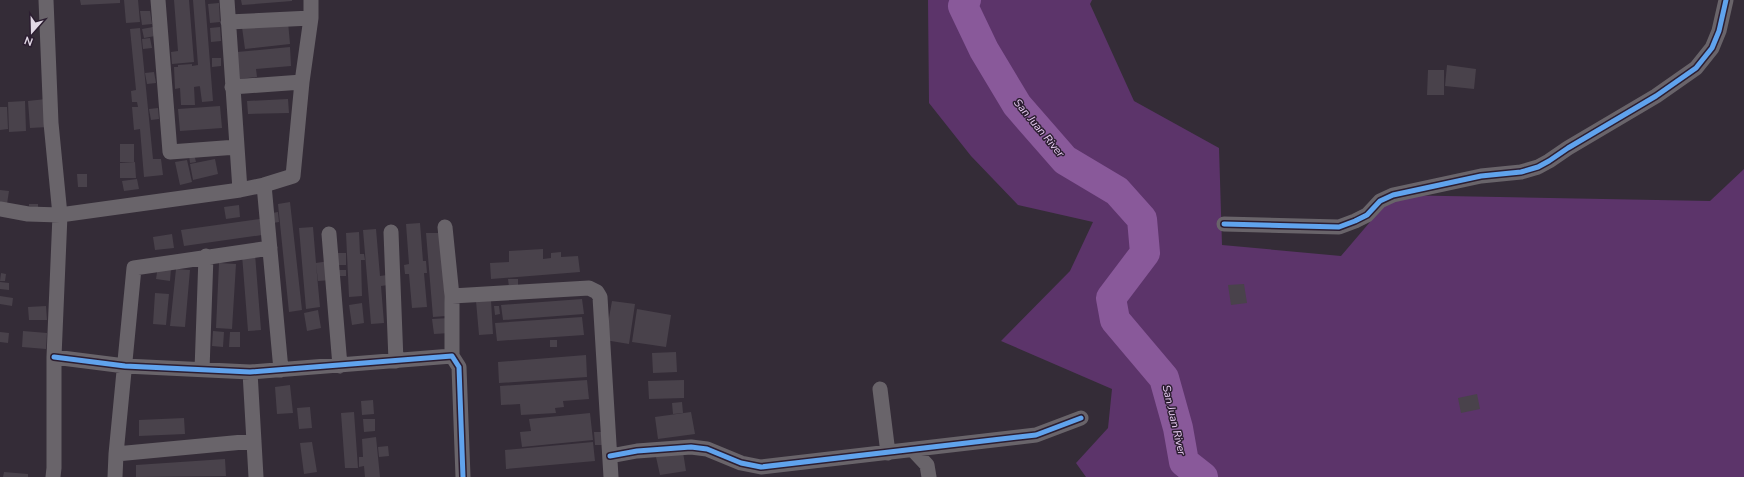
<svg xmlns="http://www.w3.org/2000/svg" width="1744" height="477" viewBox="0 0 1744 477" font-family="'Nunito Sans',sans-serif">
<style>
.green{fill:#5c346a}
.lines{fill:none;stroke-linecap:round;stroke-linejoin:round}
.river{stroke:#89599a;stroke-width:30}
.building{fill:#49424b}
.minor{stroke:#69646a;stroke-width:15}
.cycleway-casing{stroke:#2c1e31;stroke-width:8}
.cycleway{stroke:#60a3ed;stroke-width:5}
.labels{text-anchor:middle;dominant-baseline:central;stroke-width:3;stroke-linejoin:round;paint-order:stroke}
.water-label{font-size:11px;font-style:italic;fill:#e9cdf3;stroke:#2c1e31}
</style>
<rect width="100%" height="100%" fill="#342c37"/>
<path class="green" d="M928,0H1092L1090,4L1134,101L1219,148L1222,245L1341,256L1393,195L1710,201L1744,169V477H1086L1076,463L1108,428L1112,389L1001,341L1070,271L1093,222L1018,205L971,156L929,103Z"/>
<g class="lines">
<path class="river" d="M966,0L963,6L984,50L1017,105L1065,160L1117,191L1142,219L1145,253L1111,298L1115,320L1164,378L1178,428L1184,462L1203,477"/>
</g>
<path class="building" d="M80,0H120V3L81,5Z
M124,0H138L140,22L126,23Z
M174,0H189L194,62L172,64L171,52L178,51Z
M193,0H205L213,101L202,102L198,72L200,86L194,87L195,105H181L180,88L175,89L174,67H178V65L192,64V66L198,65Z
M241,0H292V1L242,5Z
M219,3L220,22L210,23L208,4Z
M140,11H150L152,24L142,25Z
M288,22L290,44L245,49L242,27Z
M153,27L155,36L144,38L142,29Z
M220,27L221,41L211,42L210,28Z
M140,28L153,159H161L163,175L144,177L140,129L134,130L132,107H138L137,102H132L131,91L136,90L130,29Z
M150,38L152,48L143,49L142,39Z
M290,47L291,66L256,69L257,77L239,79L237,52Z
M212,58H221V66L212,67Z
M1447,65L1476,69L1474,89L1445,86Z
M1428,70H1444V95H1427Z
M154,72L156,83L147,84L145,73Z
M46,99L48,127L30,128L28,101Z
M288,99L289,113L248,114L247,101Z
M25,101L26,131L9,132L8,102Z
M220,106L222,128L180,131L178,109Z
M0,107H7L8,129L0,130Z
M158,108L159,119L151,120L149,109Z
M120,144H134V162H120Z
M194,154L196,162L190,163L189,155Z
M215,159L218,174L193,180L190,164Z
M187,160L192,182L180,185L175,162Z
M135,162L136,178H120V163Z
M77,174H87V187H78Z
M137,179L139,189L124,191L122,181Z
M0,190L9,191L7,204L0,203Z
M290,202L302,310L289,312L278,204Z
M29,204H38V210H29Z
M239,205L240,217L226,219L224,207Z
M278,212L279,222L273,223L272,213Z
M260,219L262,235L184,246L181,230Z
M420,223L423,261H426L427,273H424L427,307L412,308L409,274H405L404,265L409,264L406,224Z
M313,227L316,263L329,261L331,280L318,281L316,264L320,307L306,309L299,228Z
M376,229L380,276L387,275L388,285L381,286L384,323L371,324L363,230Z
M359,232L360,254H364L365,260H361L362,296L349,297L346,233Z
M426,233H440L446,316L433,317Z
M172,234L174,248L155,250L153,237Z
M543,249V259L551,258V253L561,252V257L578,256L580,272L491,279L490,263L509,262V251Z
M333,253H346V265H333Z
M255,254L261,330L248,331L242,255Z
M219,263L236,264L232,329L216,328Z
M158,266L171,268L170,281L156,279Z
M176,269L190,270L185,327L170,326Z
M336,270H346V276H337Z
M1,273L6,274L5,281H0Z
M508,279H518V287H509Z
M0,282L9,283V290L0,289Z
M1244,284L1247,303L1231,305L1228,285Z
M155,293L169,294L166,325L153,324Z
M0,296L13,298L12,306L0,304Z
M582,299L584,314L503,320L501,305Z
M491,300L493,334L479,335L476,301Z
M612,301L635,304L629,344L605,340Z
M362,303L364,323L352,325L349,305Z
M46,306L47,320H29L28,307Z
M494,306H499L500,314L495,315Z
M637,309L671,315L666,347L632,342Z
M318,310L321,328L307,331L304,313Z
M582,317L584,335L497,341L495,323Z
M449,318L450,333L434,334L432,319Z
M23,331L47,333L46,349L22,347Z
M213,331L224,332L223,347L212,346Z
M0,332L9,333L8,343L0,342Z
M230,332H240V347H229Z
M550,340H557V347H550Z
M676,352L677,372L653,373L652,353Z
M586,355L587,377L499,383L498,362Z
M587,380L589,399L563,401L564,407L555,408L556,413L521,415L520,404L501,405L500,386Z
M684,380V398L649,399L648,381Z
M290,385L293,413L277,414L275,387Z
M1477,394L1480,409L1461,413L1458,398Z
M373,400L374,414L362,415L361,401Z
M682,402L683,413L673,414L672,403Z
M310,407L312,428L299,429L297,408Z
M354,412L358,468H345L341,413Z
M691,412L695,434L658,439L655,417Z
M590,413L593,440L522,447L520,432L531,431L529,419Z
M184,418L185,434L139,436V420Z
M363,419H375V431L364,432Z
M594,432H601L603,445H595Z
M376,437L380,477H365L364,466L359,467V457H363L362,439Z
M312,442L317,472L304,474L300,443Z
M593,442L595,461L506,469L505,450Z
M388,446L389,456L379,457L378,447Z
M683,452L686,471L660,475L656,457Z
M225,459L226,476L136,477V465Z
M4,472L28,474V477H3Z"/>
<g class="lines">
<path class="minor" d="M46,0L51,123L60,215L54,357V468L53,477
M158,0L170,152L237,147
M227,0L240,190
M228,22L311,18
M232,87L302,82
M264,185L281,370
M0,209L28,214L60,215L240,190L264,185L293,176L302,82L311,18V0
M1224,224L1339,227L1355,221L1367,215L1380,201L1393,195L1481,176L1521,172L1538,167L1549,161L1568,148L1656,96L1696,68L1712,48L1719,31L1726,0
M445,227L452,296V356
M391,232L396,361
M329,234L340,366
M452,296L589,288L597,292L600,297L611,477
M54,357L125,366L250,372L452,356L459,367L463,477
M202,370L206,256
M250,372L256,477
M880,389L888,453
M254,441L116,454L134,268L270,248
M913,450L927,465L929,477
M610,456L637,451L691,447L707,449L741,463L761,467L1036,435L1081,418
M115,477L116,454"/>
<defs>
<path id="cycleway" d="M1224,224L1339,227L1355,221L1367,215L1380,201L1393,195L1481,176L1521,172L1538,167L1549,161L1568,148L1656,96L1696,68L1712,48L1719,31L1726,0
M54,357L125,366L250,372L452,356L459,367L463,477
M610,456L637,451L691,447L707,449L741,463L761,467L1036,435L1081,418"/>
</defs>
<use href="#cycleway" class="cycleway-casing"/>
<use href="#cycleway" class="cycleway"/>
</g>
<g class="labels">
<g class="water-label">
<text transform="translate(1039 128) rotate(50)">San Juan River</text>
<text transform="translate(1174 420) rotate(77)">San Juan River</text>
</g>
</g>
<g transform="translate(32 32) rotate(200)" stroke="#2c1e31" stroke-width="3" paint-order="stroke">
<path d="M0-3L7 15L0 10L-7 15Z" fill="#e2d9e6"/>
<text y="-6" font-size="11" font-weight="bold" text-anchor="middle" fill="#e2d9e6">N</text>
</g>
</svg>
